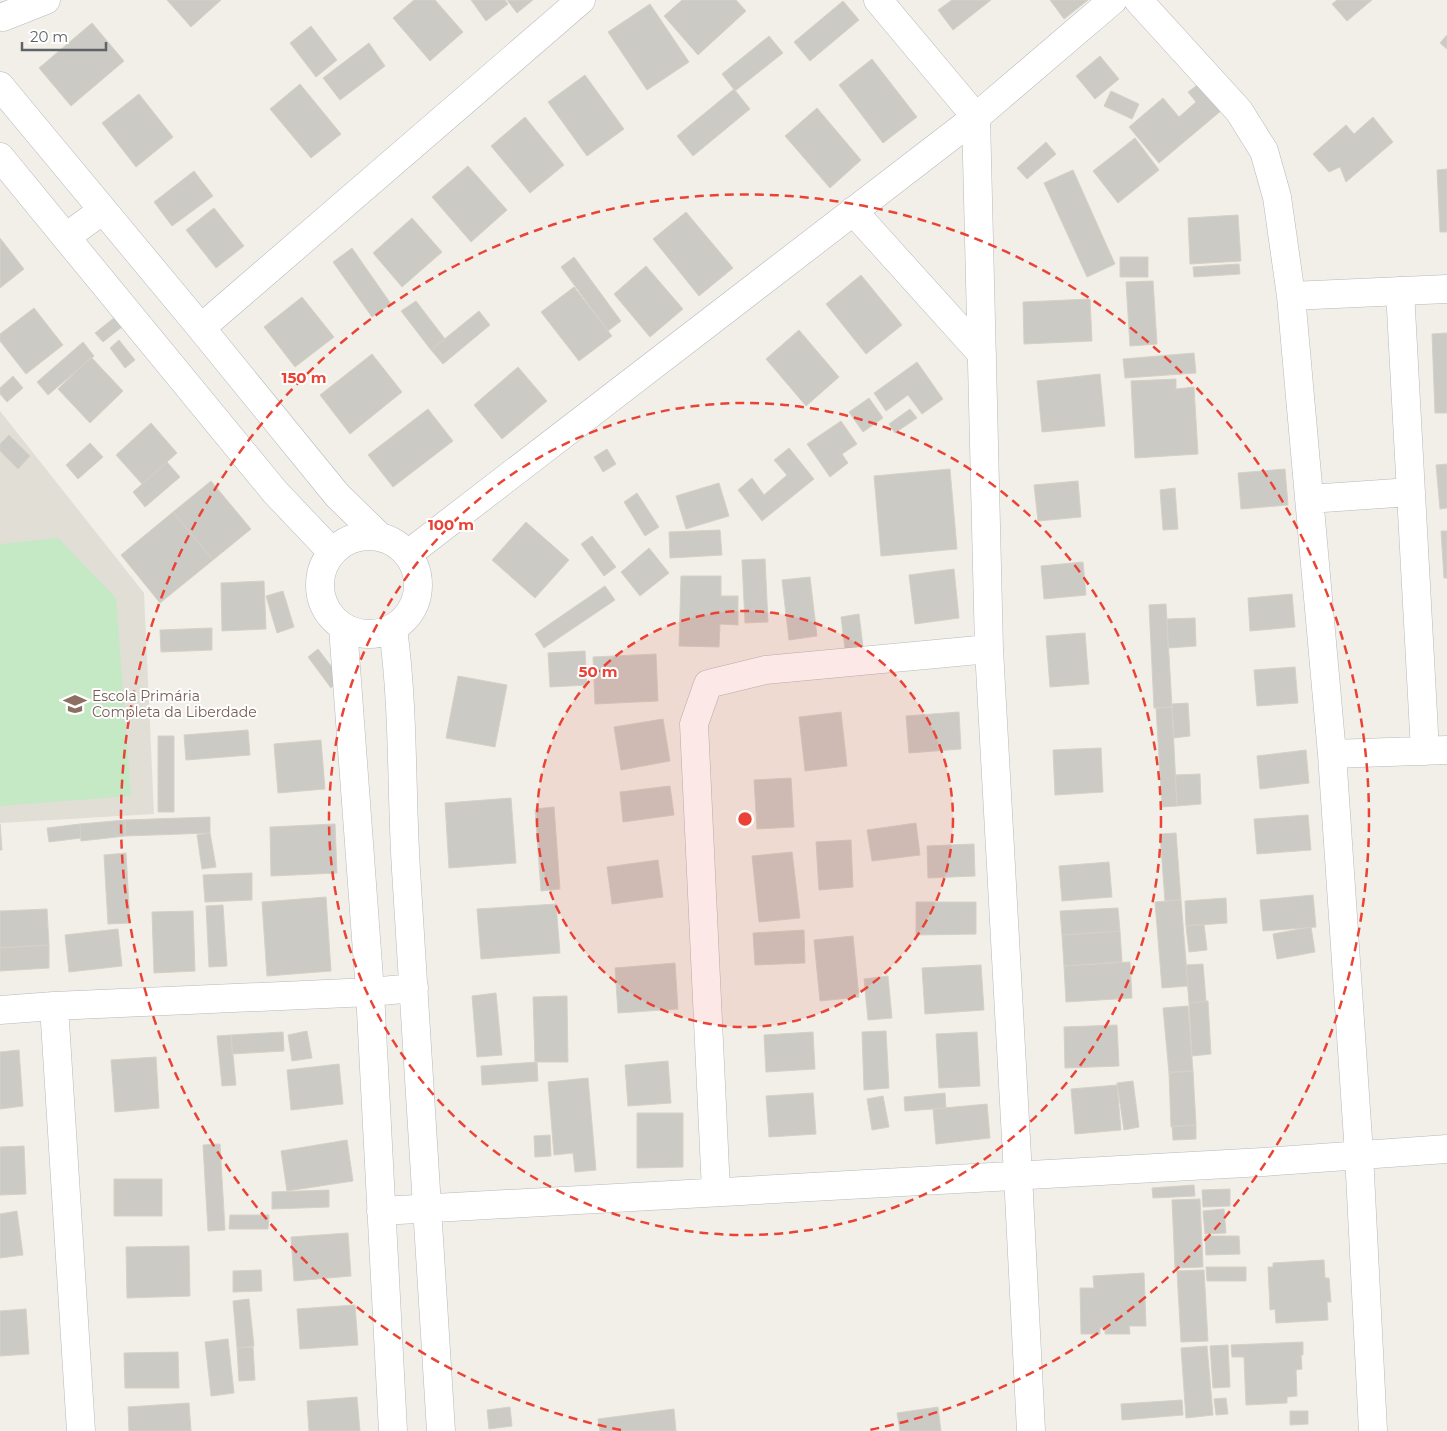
<svg xmlns="http://www.w3.org/2000/svg" width="1447" height="1431" viewBox="0 0 1447 1431" font-family="Montserrat,sans-serif">
<style>
.education{fill:#e1ded6}
.green{fill:#c5e8c5}
.building{fill:#cccac5;stroke:#d6d1c6}
.lines{fill:none;stroke-linecap:round;stroke-linejoin:round}
.minor-casing{stroke:#b5b8bc;stroke-width:29}
.minor{stroke:#fff;stroke-width:28}
.ring{fill:none;stroke:#ea4335;stroke-width:2.5;stroke-dasharray:9 6}
.labels{text-anchor:middle;dominant-baseline:central;stroke-width:4;stroke-linejoin:round;paint-order:stroke}
.education-label{font-size:14px;fill:#785e54;stroke:#fff;text-anchor:start}
.centre{fill:#ea4335;stroke:#fff;stroke-width:2.5}
.ring-label{font-size:15px;text-anchor:middle;font-weight:bold;fill:#ea4335;stroke:#fff;stroke-width:4;stroke-linejoin:round;paint-order:stroke}
</style>
<rect width="100%" height="100%" fill="#f1efe8"/>
<path class="education" d="M0,411L144,593L154,814L0,823Z"/>
<path class="green" d="M58,538L116,598L131,796L0,806V544Z"/>
<path class="building" d="M167,0H221L191,27Z
M414,0H435L463,32L430,61L393,18Z
M471,0H505L508,4L486,21Z
M507,0H533L517,13Z
M682,0H736L746,11L698,55L664,16Z
M952,0H991L953,30L938,10Z
M1050,0H1088L1064,19Z
M1337,0H1372L1347,21L1332,4Z
M843,1L859,20L810,61L794,42Z
M650,4L689,62L647,90L608,32Z
M92,23L124,61L71,106L39,68Z
M311,26L337,60L316,77L290,43Z
M1447,35V49L1440,43Z
M769,36L783,53L735,91L722,74Z
M369,43L385,66L340,100L323,78Z
M1100,56L1119,79L1095,99L1076,76Z
M872,59L917,117L883,143L839,85Z
M585,75L624,129L587,156L548,102Z
M1200,83L1222,110L1159,163L1129,127L1163,98L1179,117L1196,102L1188,92Z
M300,84L341,134L311,158L270,109Z
M734,89L750,109L693,156L677,136Z
M1111,91L1139,104L1132,119L1104,106Z
M139,94L173,137L136,167L102,123Z
M817,108L861,160L830,188L785,136Z
M525,117L564,165L530,193L491,146Z
M1373,117L1393,142L1346,182L1340,167L1329,172L1313,154L1346,125L1354,134Z
M1135,138L1159,170L1118,203L1093,171Z
M1046,142L1056,154L1027,179L1017,168Z
M468,166L507,210L471,242L432,197Z
M1447,169V232H1440L1437,170Z
M1073,170L1115,264L1087,277L1044,183Z
M194,171L213,196L172,226L154,202Z
M214,208L244,246L216,268L186,230Z
M686,212L733,268L699,296L653,239Z
M1238,215L1241,261L1190,264L1188,218Z
M412,218L442,252L402,287L373,253Z
M0,238L24,269L0,288Z
M352,248L391,304L372,317L333,262Z
M574,257L621,321L608,331L561,267Z
M1120,257H1148V277H1120Z
M1239,264L1240,274L1194,277L1193,267Z
M646,266L683,309L650,337L614,294Z
M861,275L902,325L866,354L826,304Z
M1153,281L1157,344L1130,346L1126,282Z
M574,287L612,336L579,361L541,312Z
M302,297L334,337L295,367L264,327Z
M1090,299L1092,341L1024,344L1023,302Z
M416,301L445,339L431,350L401,311Z
M34,308L63,345L26,374L0,341V334Z
M479,311L490,325L443,364L431,350Z
M115,317L122,327L103,342L95,333Z
M799,330L839,377L806,406L766,359Z
M1447,333V413H1435L1432,334Z
M119,340L135,360L125,368L110,348Z
M83,342L94,356L48,395L37,382Z
M1194,353L1196,373L1125,378L1123,359Z
M372,354L402,392L350,434L320,395Z
M91,357L123,391L90,423L58,389Z
M917,362L943,399L922,414L908,395L886,411L874,393Z
M518,367L547,401L502,439L474,405Z
M1100,374L1105,426L1042,432L1037,381Z
M13,376L23,388L7,402L0,394V388Z
M1176,379V389L1194,387L1198,454L1135,458L1131,381Z
M869,398L883,418L863,432L849,412Z
M428,409L453,441L393,487L368,455Z
M910,409L917,418L895,433L889,424Z
M841,421L857,444L842,454L848,463L830,477L807,444Z
M151,423L177,453L142,484L116,455Z
M9,435L30,456L18,469L0,451V444Z
M90,443L103,457L78,479L66,465Z
M789,448L814,479L762,521L738,490L752,478L764,495L787,475L774,460Z
M607,449L616,464L603,472L594,457Z
M167,462L180,477L145,507L133,492Z
M1447,464V508L1440,509L1436,465Z
M950,469L957,549L881,556L874,476Z
M1285,469L1288,505L1241,509L1238,473Z
M211,481L251,529L213,560L173,512Z
M1078,481L1081,517L1038,521L1034,485Z
M719,483L729,516L686,529L676,496Z
M1175,488L1178,529L1163,530L1160,490Z
M637,493L659,527L645,536L624,502Z
M173,512L213,560L160,603L121,555Z
M526,522L569,560L535,598L492,560Z
M720,530L722,555L670,558L669,532Z
M1441,531H1447V578H1444Z
M592,536L616,567L604,576L581,544Z
M649,548L669,573L640,596L621,572Z
M765,559L768,622L745,623L742,560Z
M1083,562L1086,595L1044,599L1041,566Z
M954,569L959,618L915,624L909,575Z
M681,576H721V596H738V625L720,624L719,647L679,646Z
M810,577L817,636L789,640L782,580Z
M264,581L266,629L222,631L221,583Z
M605,586L615,600L544,648L535,634Z
M283,591L294,627L277,633L266,596Z
M1292,594L1295,627L1250,631L1248,598Z
M1166,604L1172,707L1154,708L1149,605Z
M859,614L863,647L845,649L841,617Z
M1195,618L1196,646L1168,648L1167,619Z
M212,628V650L161,652L160,630Z
M1085,633L1089,684L1050,687L1046,636Z
M318,649L341,679L331,688L308,657Z
M585,651L587,685L550,687L548,653Z
M656,654L658,701L595,704L593,657Z
M1295,667L1298,703L1257,706L1254,670Z
M458,676L507,685L495,747L446,738Z
M1188,703L1190,736L1174,738L1172,704Z
M1172,707L1177,806L1162,807L1156,708Z
M841,712L847,766L805,771L799,717Z
M959,712L961,749L909,753L906,716Z
M663,719L670,761L621,770L614,727Z
M248,730L250,755L186,760L184,735Z
M158,736H174V812H158Z
M321,740L325,789L278,793L274,744Z
M1101,748L1103,792L1055,795L1053,750Z
M1306,750L1309,783L1260,789L1257,756Z
M1200,774L1201,804L1177,806L1175,775Z
M791,778L794,827L757,829L754,780Z
M670,786L674,815L623,822L620,792Z
M511,798L516,863L449,868L445,803Z
M554,807L560,889L541,891L535,809Z
M1308,815L1311,850L1257,854L1254,819Z
M210,817V833L125,836V820Z
M125,820V836L81,841L80,824Z
M916,823L920,855L872,861L867,830Z
M0,824L2,850H0Z
M80,824L81,838L49,842L47,828Z
M335,824L337,873L271,876L270,827Z
M210,833L216,867L202,869L197,835Z
M1176,833L1181,900L1165,901L1160,834Z
M851,840L853,887L819,890L816,842Z
M974,844L975,876L928,878L927,846Z
M792,852L800,918L759,922L752,856Z
M126,853L130,923L108,924L104,855Z
M658,860L663,897L612,904L607,867Z
M1109,862L1112,897L1062,901L1059,866Z
M252,873V900L205,902L203,875Z
M1313,895L1316,927L1263,931L1260,900Z
M326,897L331,971L267,976L262,902Z
M1226,898L1227,923L1186,926L1185,901Z
M1181,900L1188,986L1162,988L1155,902Z
M916,902H976V934L916,935Z
M556,904L560,953L481,959L477,909Z
M223,905L227,966L209,967L206,906Z
M1118,908L1120,931L1062,935L1060,911Z
M47,909L49,945L0,948V911Z
M193,911L195,971L154,973L152,912Z
M1204,924L1207,950L1189,952L1186,926Z
M1311,927L1315,952L1277,959L1273,934Z
M118,929L122,966L69,972L65,935Z
M804,930L805,963L755,965L753,933Z
M1120,931L1122,962L1064,966L1062,935Z
M853,936L859,997L820,1001L814,940Z
M49,945V968L0,971V948Z
M1130,962L1132,998L1066,1002L1064,966Z
M675,963L678,1009L618,1013L615,968Z
M1203,964L1206,1001L1189,1003L1186,965Z
M981,965L984,1010L925,1014L922,968Z
M888,976L892,1018L868,1020L864,979Z
M496,993L502,1055L477,1057L472,996Z
M567,996L568,1062H535L533,997Z
M1208,1001L1211,1054L1192,1056L1189,1003Z
M1188,1006L1193,1071L1169,1073L1163,1008Z
M1117,1025L1119,1066L1065,1068L1064,1027Z
M307,1031L312,1058L292,1061L288,1035Z
M886,1031L889,1088L864,1090L862,1032Z
M283,1032L284,1051L232,1054L231,1035Z
M813,1032L815,1069L766,1072L764,1035Z
M977,1032L980,1086L939,1088L936,1034Z
M231,1035L236,1085L222,1086L217,1036Z
M19,1050L23,1106L0,1109V1052Z
M156,1057L159,1108L115,1112L111,1060Z
M668,1061L671,1103L628,1106L625,1065Z
M537,1062L538,1081L482,1085L481,1066Z
M339,1064L343,1104L291,1110L287,1070Z
M1193,1071L1196,1125L1171,1127L1169,1072Z
M588,1078L596,1170L575,1172L573,1153L554,1155L548,1082Z
M1133,1081L1139,1127L1124,1130L1117,1083Z
M1117,1085L1121,1130L1075,1134L1071,1089Z
M813,1093L816,1134L769,1137L766,1096Z
M945,1093L946,1108L905,1111L904,1097Z
M883,1096L889,1127L872,1130L867,1099Z
M987,1104L990,1138L936,1144L933,1109Z
M637,1113H683V1167L637,1168Z
M1196,1125V1139L1173,1140L1172,1126Z
M550,1135L551,1156L535,1157L534,1136Z
M347,1140L353,1181L287,1191L281,1151Z
M220,1144L225,1230L208,1231L203,1145Z
M24,1146L26,1194L0,1195V1147Z
M114,1179H162V1216H114Z
M1194,1185L1195,1196L1153,1198L1152,1188Z
M1230,1189V1206L1203,1207L1202,1190Z
M329,1190V1207L272,1209V1192Z
M1200,1199L1203,1267L1175,1268L1172,1200Z
M1224,1209L1226,1233L1205,1234L1203,1211Z
M17,1211L23,1255L0,1258V1214Z
M230,1215H269L268,1229H229Z
M348,1233L351,1276L294,1281L291,1237Z
M1205,1236H1239L1240,1254L1206,1255Z
M189,1246L190,1296L127,1298L126,1247Z
M1324,1260L1325,1278H1329L1331,1302H1327L1328,1320L1276,1323L1275,1309L1270,1310L1268,1267H1273V1263Z
M1206,1267H1246V1281H1207Z
M261,1270L262,1291L233,1292V1271Z
M1204,1270L1208,1341L1181,1342L1177,1271Z
M1144,1273L1146,1326H1129L1130,1334H1105V1327L1100,1328V1334H1081L1080,1288H1094L1093,1276Z
M249,1299L254,1346L237,1348L233,1301Z
M355,1305L358,1345L300,1349L297,1309Z
M26,1309L29,1354L0,1356V1311Z
M228,1339L234,1393L211,1396L205,1342Z
M1303,1342V1355H1301L1302,1369L1296,1370L1297,1396L1287,1397V1403L1246,1405L1244,1357H1232L1231,1345Z
M1228,1345L1230,1387L1213,1388L1210,1346Z
M1207,1346L1213,1415L1186,1418L1181,1348Z
M253,1347L255,1380L239,1381L237,1348Z
M178,1352L179,1388H125L124,1353Z
M357,1397L360,1431H309L307,1401Z
M1226,1398L1228,1414L1216,1415L1214,1399Z
M1182,1400L1183,1415L1122,1420L1121,1404Z
M189,1403L191,1431H129L128,1407Z
M510,1407L512,1426L489,1429L487,1410Z
M938,1407L941,1431H900L897,1413Z
M674,1409L676,1431H600L598,1419Z
M1290,1411H1308V1424L1290,1425Z"/>
<g class="lines">
<defs>
<path id="minor" d="M878,0L976,117L989,649L1018,1175L1031,1431
M1138,0L1239,111L1264,151L1277,197L1291,296L1332,754L1359,1154L1373,1431
M3,17L46,0
M0,86L201,328L337,495L379,536
M0,157L275,492L332,552
M853,211L982,354
M66,237L103,210
M1400,291L1425,751
M1291,296L1447,289
M201,328L581,0
M1309,499L1411,492
M320 585a49 49 0 1 1 98 0a49 49 0 1 1-98 0Z
M408,554L976,117L1113,0
M343,627L370,992L393,1431
M393,629C404,709 401,790 406,870C418,1057 429,1244 441,1431
M1332,754L1447,750
M54,1006L81,1431
M0,1010L54,1006L370,992L414,988
M716,1191L694,724L708,684L765,670L989,649
M381,1211L1263,1162L1447,1149"/>
</defs>
<use href="#minor" class="minor-casing"/>
<use href="#minor" class="minor"/>
</g>
<circle cx="745" cy="819" r="208" fill="#ea4335" fill-opacity=".12"/>
<g class="ring">
<circle cx="745" cy="819" r="208"/>
<circle cx="745" cy="819" r="416"/>
<path d="M621 1430A624 624 0 1 1 869 1430"/>
</g>
<defs>
<symbol id="school-bare" viewBox="-9 -9 18 18"><path d="M0-5L7-2L0 1L-7-2ZM-4 1L0 2.5L4 1V4Q0 6-4 4Z" fill="#8d6e63" stroke="#fff" stroke-width="2.5" paint-order="stroke"/></symbol>
</defs>
<g fill-rule="evenodd">
<use href="#school-bare" x="59" y="688" width="32" height="32"/>
</g>
<g class="labels">
<g class="education-label">
<text x="92" y="696">Escola Primária<tspan x="92" dy="16">Completa da Liberdade</tspan></text>
</g>
</g>
<circle cx="745" cy="819" r="8" class="centre"/>
<g class="ring-label">
<text x="304" y="383">150 m</text>
<text x="451" y="530">100 m</text>
<text x="598" y="677">50 m</text>
</g>
<path d="M22 42v8h84v-8" fill="none" stroke="#5f6368" stroke-width="2.5"/>
<text x="30" y="42" font-size="15" fill="#5f6368" stroke="#ffffff" stroke-width="4" paint-order="stroke">20 m</text>
</svg>
